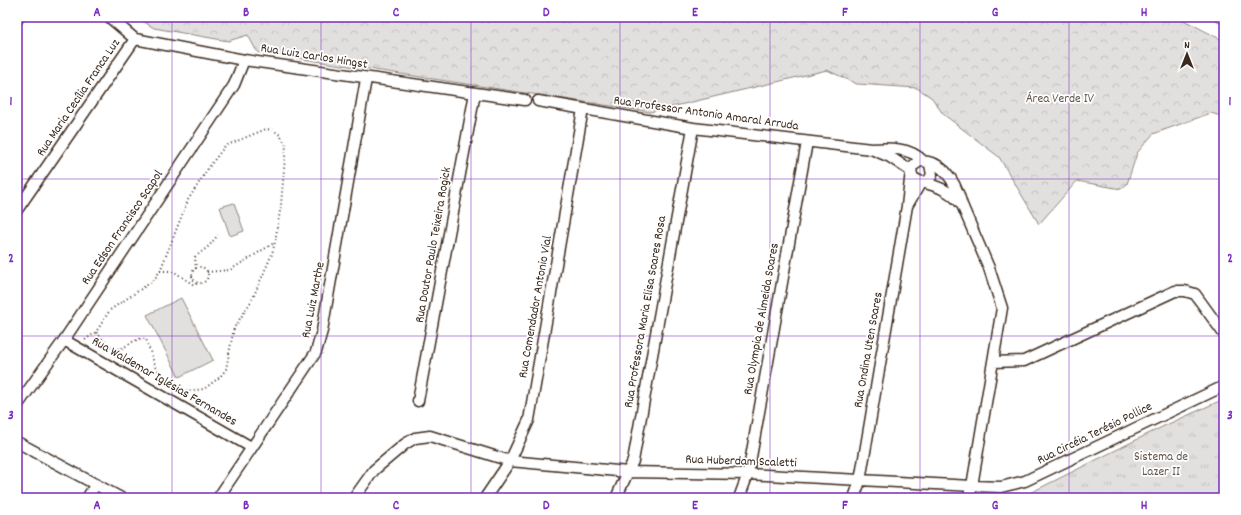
<svg xmlns="http://www.w3.org/2000/svg" width="1241" height="515" viewBox="0 0 1241 515" font-family="Dekko,sans-serif">
<style>
.grass{fill:url(#grass-tufts);stroke:#8e857e}
.forest{fill:url(#forest-crowns);stroke:#8e857e}
.pitch{fill:#e2e0de;stroke:#8e857e}
.lines{fill:none;stroke-linecap:round;stroke-linejoin:round}
.street-casing{stroke:#3b2a1e;stroke-width:13}
.path{stroke:#3b2a1e;stroke-width:2;stroke-dasharray:1 3;stroke-linecap:butt}
.street{stroke:#fff;stroke-width:10}
.rail-casing{stroke:#3b2a1e;stroke-width:4.5}
.rail{stroke:#fff;stroke-width:3;stroke-dasharray:9;stroke-linecap:butt}
.grid{fill:none;stroke:#7b2cbf;stroke-width:1;stroke-opacity:0.55}
.labels{text-anchor:middle;dominant-baseline:central;stroke-width:3.5;stroke-linejoin:round;paint-order:stroke}
.street-label{font-size:13px;fill:#3b2a1e;stroke:#fff}
.park-label{font-size:13px;fill:#65584e;stroke:#fff}
.neatline{fill:none;stroke:#7b2cbf;stroke-width:1.5}
.grid-label{font-size:13px;text-anchor:middle;font-weight:bold;fill:#7b2cbf}
</style>
<defs>
<pattern id="grass-tufts" width="24" height="20" patternUnits="userSpaceOnUse"><rect width="24" height="20" fill="#e2e0de"/><path d="M3 7l-1-3M5 7V3M7 7l1-3M15 17l-1-3M17 17v-4M19 17l1-3" fill="none" stroke="#c3c0be"/></pattern>
<pattern id="forest-crowns" width="20" height="18" patternUnits="userSpaceOnUse"><rect width="20" height="18" fill="#e2e0de"/><path d="M2 6a3 3 0 1 1 6 0M12 15a3 3 0 1 1 6 0" fill="none" stroke="#c3c0be"/></pattern>
</defs>
<rect width="100%" height="100%" fill="#fff"/>
<filter id="ink" filterUnits="userSpaceOnUse"><feTurbulence type="fractalNoise" baseFrequency=".025" numOctaves="2"/><feDisplacementMap in="SourceGraphic" scale="8" xChannelSelector="R" yChannelSelector="G"/><feConvolveMatrix kernelMatrix="1 2 1 2 8 2 1 2 1" color-interpolation-filters="sRGB"/></filter>
<g filter="url(#ink)">
<path class="grass" d="M1224,399V498H1014L1028,494L1164,426Z"/>
<path class="forest" d="M136,17H1178L1224,41V117L1211,113L1153,134L1137,153L1127,184L1121,189L1077,181L1039,224L999,157L943,114L932,98L917,88L857,84L827,70L650,112L257,52L248,35L228,41L154,28Z"/>
<path class="pitch" d="M234,203L244,231L230,236L220,207Z
M181,298L213,360L179,377L147,315Z"/>
<g class="lines">
<defs>
<path id="street" d="M109,17L135,39L244,60L525,100
M17,20L19,17
M538,101L693,128L871,149
M923,161C910,147 889,148 871,149L890,157L911,171L907,206L921,182C938,186 951,191 962,205C956,183 945,161 920,161L911,167L912,177L921,182L928,181L932,175L930,164
M962,205L989,268L1002,308L972,486L968,498
M17,210L135,39
M64,340L251,447
M993,362L1024,361L1175,291H1185L1195,294L1224,334
M418,401L475,93
M17,406L64,340L234,85L244,60
M17,442L121,498
M87,498L96,484
M218,498L316,352L322,331L366,79
M354,498L374,470L405,444L415,438L430,436L510,461L628,472L748,474L972,486L1001,487L1025,481L1224,386
M485,498L510,461L529,420L583,109
M616,498L633,461L693,128
M739,498L748,474L807,142
M854,498L860,481L907,206"/>
</defs>
<use href="#street" class="street-casing"/>
<path class="path" d="M192 275a8 8 0 1 1 16 0a8 8 0 1 1-16 0Z
M196,269L195,257L209,246L218,235
M160,271H173L194,285L198,283
M207,272L230,270L274,243
M85,340L96,332L110,310L153,281L160,271L188,200L209,167L225,146L266,129L273,130L280,135L286,145L281,205L275,242L272,254L252,300L234,328L226,369L220,377L204,389L187,391L163,379L156,369L146,339C134,336 127,350 115,349L108,345L96,332"/>
<use href="#street" class="street"/>
<defs>
<path id="rail" d="M1215,17L1224,23"/>
</defs>
<use href="#rail" class="rail-casing"/>
<use href="#rail" class="rail"/>
</g>
</g>
<path class="grid" d="M172,17V498M321,17V498M471,17V498M620,17V498M770,17V498M920,17V498M1069,17V498M17,179H1224M17,336H1224"/>
<g class="labels">
<g class="street-label">
<text transform="translate(314 57) rotate(9)">Rua Luiz Carlos Hingst</text>
<text transform="translate(79 98) rotate(-56)">Rua Maria Cecília Franca Luz</text>
<text transform="translate(706 114) rotate(8)">Rua Professor Antonio Amaral Arruda</text>
<text transform="translate(123 228) rotate(-56)">Rua Edson Francisco Scapol</text>
<text transform="translate(434 245) rotate(-80)">Rua Doutor Paulo Teixeira Rogick</text>
<text transform="translate(314 300) rotate(-79)">Rua Luiz Marthe</text>
<text transform="translate(536 307) rotate(-80)">Rua Comendador Antonio Vial</text>
<text transform="translate(646 312) rotate(-80)">Rua Professora Maria Elisa Soares Rosa</text>
<text transform="translate(762 319) rotate(-80)">Rua Olympia de Almeida Soares</text>
<text transform="translate(869 350) rotate(-80)">Rua Ondina Uten Soares</text>
<text transform="translate(164 382) rotate(30)">Rua Waldemar Iglésias Fernandes</text>
<text transform="translate(1095 434) rotate(-26)">Rua Circéia Terésio Pollice</text>
<text transform="translate(741 462) rotate(2)">Rua Huberdam Scaletti</text>
</g>
<g class="park-label">
<text x="1060" y="99">Área Verde IV</text>
<text x="1161" y="457">Sistema de<tspan x="1161" dy="15">Lazer II</tspan></text>
</g>
</g>
<rect width="1241" height="515" fill="none" stroke="#fff" stroke-width="44"/>
<g transform="translate(1187 54)" stroke="#ffffff" stroke-width="3" paint-order="stroke">
<path d="M0-3L7 15L0 10L-7 15Z" fill="#3b2a1e"/>
<text y="-6" font-size="11" font-weight="bold" text-anchor="middle" fill="#3b2a1e">N</text>
</g>
<rect x="22" y="22" width="1197" height="471" class="neatline"/>
<g class="grid-label">
<text x="97" y="16">A</text>
<text x="246" y="16">B</text>
<text x="396" y="16">C</text>
<text x="546" y="16">D</text>
<text x="695" y="16">E</text>
<text x="845" y="16">F</text>
<text x="995" y="16">G</text>
<text x="1144" y="16">H</text>
<text x="11" y="105">1</text>
<text x="1230" y="105">1</text>
<text x="11" y="262">2</text>
<text x="1230" y="262">2</text>
<text x="11" y="419">3</text>
<text x="1230" y="419">3</text>
<text x="97" y="509">A</text>
<text x="246" y="509">B</text>
<text x="396" y="509">C</text>
<text x="546" y="509">D</text>
<text x="695" y="509">E</text>
<text x="845" y="509">F</text>
<text x="995" y="509">G</text>
<text x="1144" y="509">H</text>
</g>
</svg>
